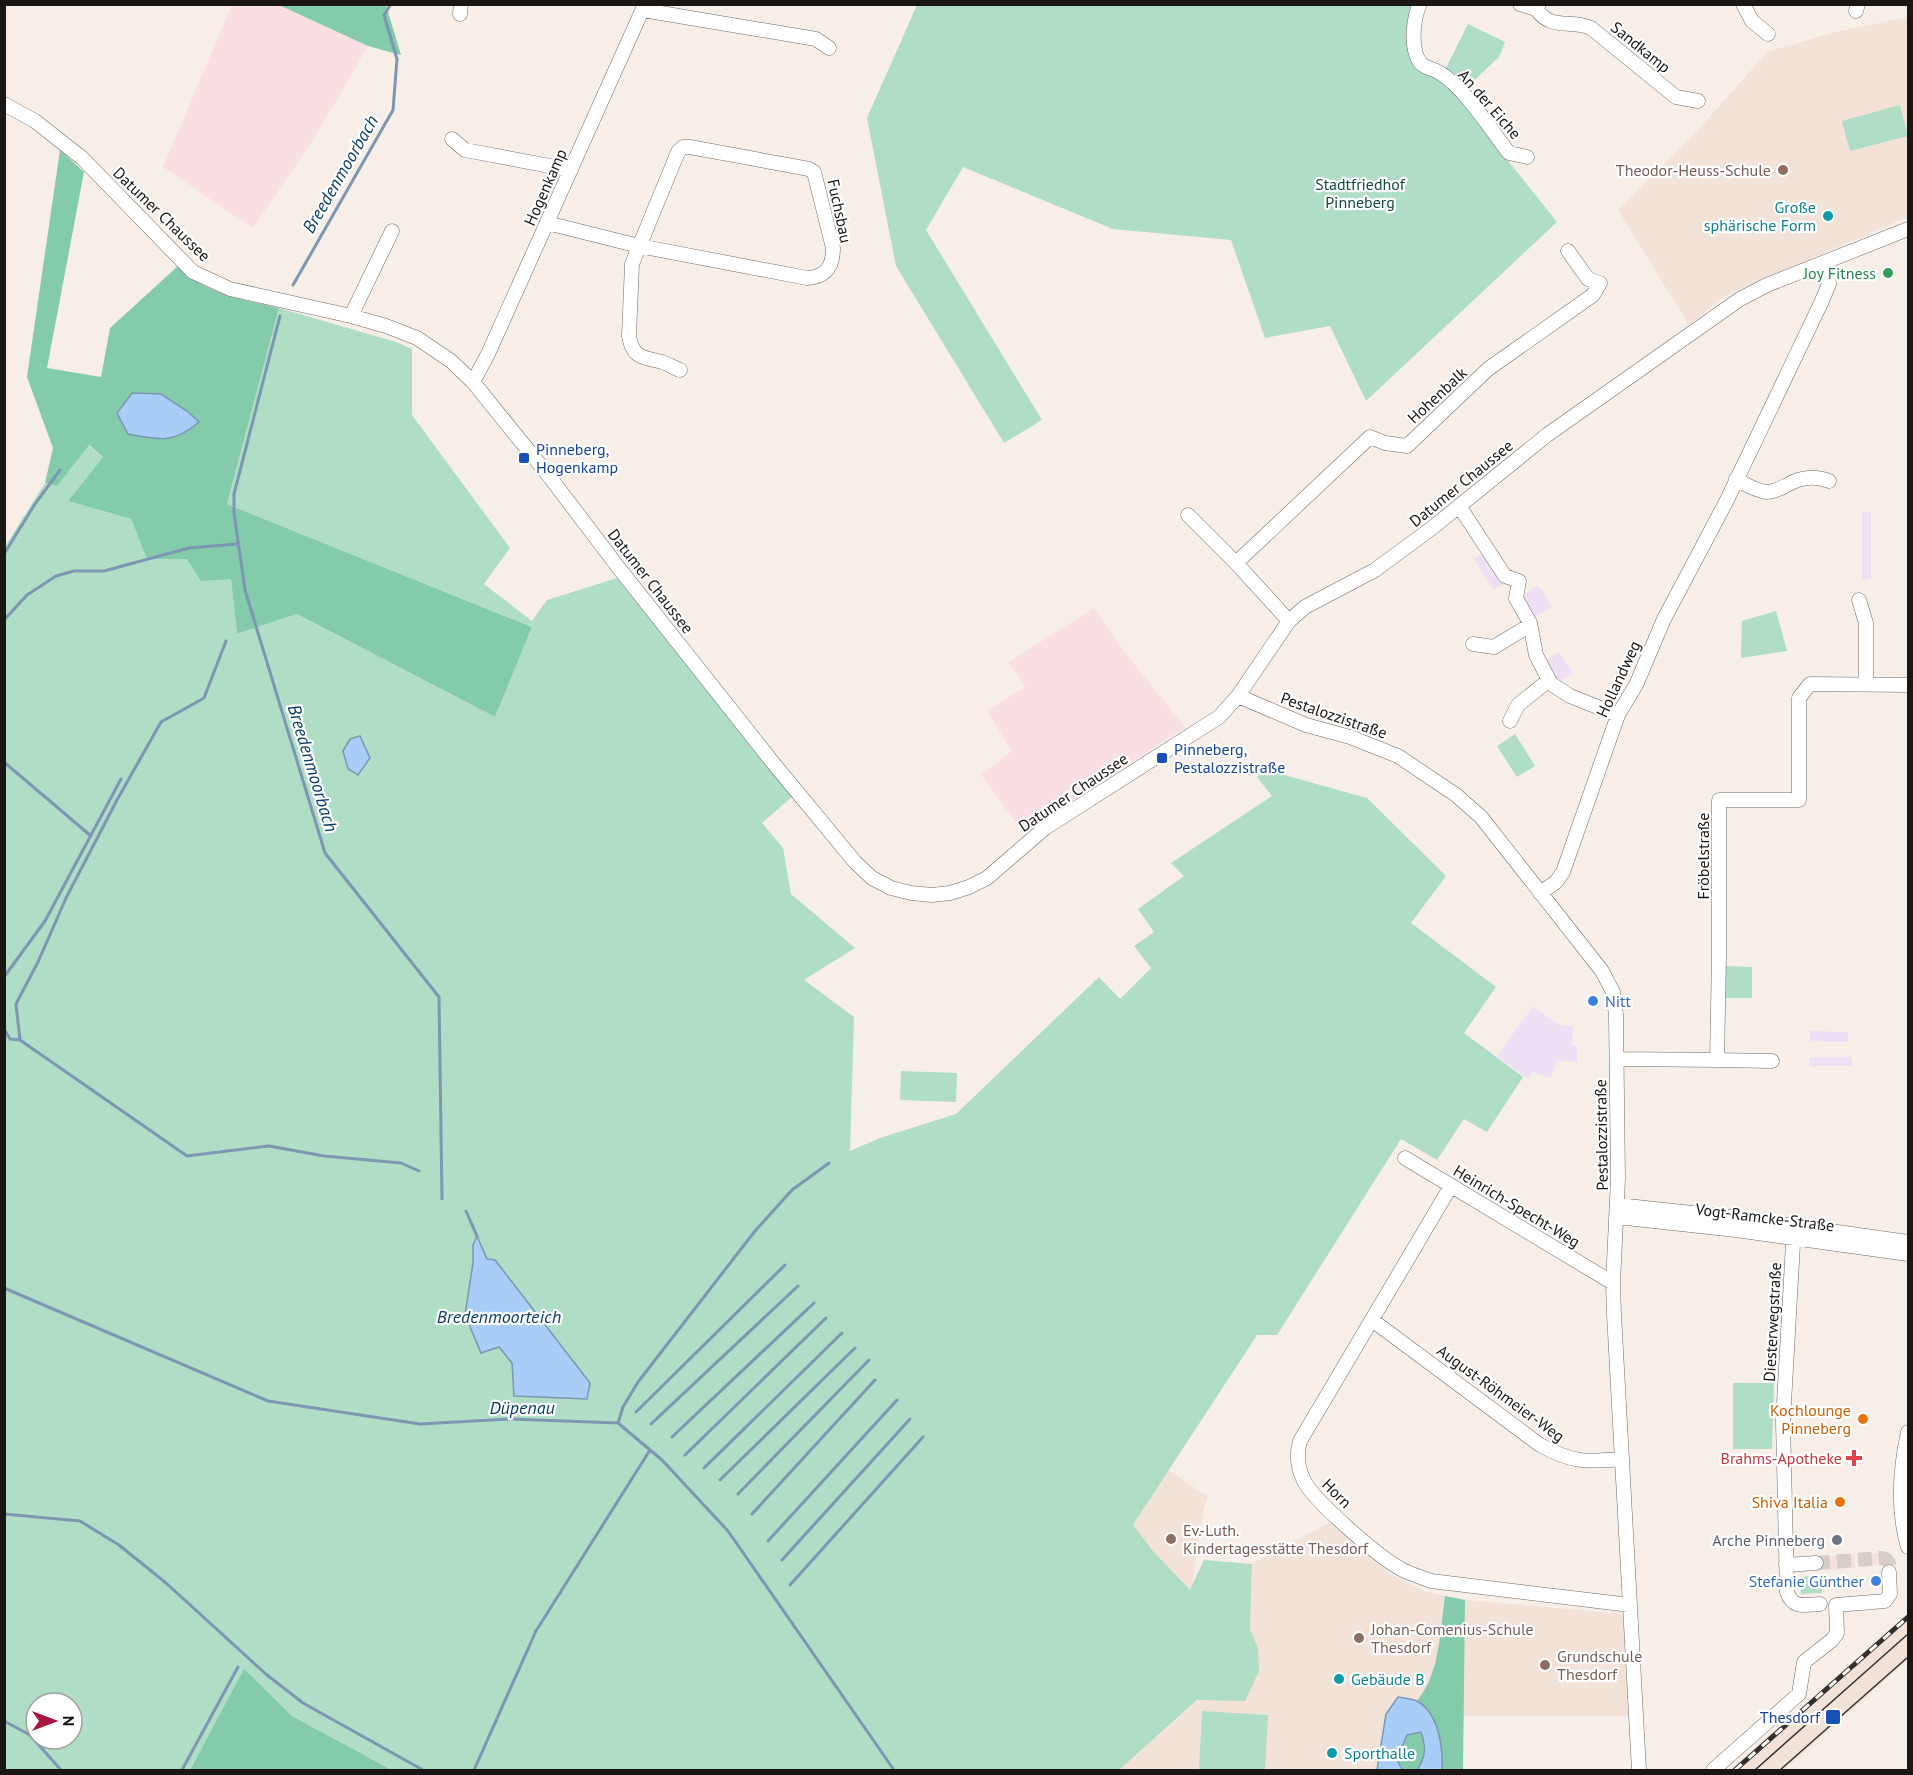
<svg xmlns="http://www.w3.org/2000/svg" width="1913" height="1775" viewBox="0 0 1913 1775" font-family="'PT Sans',sans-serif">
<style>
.commercial{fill:#f9dee2}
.industrial{fill:#ede0f4}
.built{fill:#f2e2d7}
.green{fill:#afddc6;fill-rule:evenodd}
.forest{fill:#83cbaa}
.water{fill:#a8cdf6;stroke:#7d96b2;stroke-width:1.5}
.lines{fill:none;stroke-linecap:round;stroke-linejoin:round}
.stream{stroke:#7d96b2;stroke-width:3}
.minor-tunnel{stroke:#d6cec8;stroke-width:14;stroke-dasharray:14 7;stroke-linecap:butt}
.minor-casing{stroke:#726a65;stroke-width:15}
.minor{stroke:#fff;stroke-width:14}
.tram{stroke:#332f2d;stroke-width:1.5}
.rail-casing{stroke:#332f2d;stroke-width:5}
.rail{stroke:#fff;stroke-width:3;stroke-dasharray:9;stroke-linecap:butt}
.education-dot{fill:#8d6e63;stroke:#fff;stroke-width:2}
.culture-dot{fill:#0f9aa8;stroke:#fff;stroke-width:2}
.leisure-dot{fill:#2e9e5b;stroke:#fff;stroke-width:2}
.transit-dot{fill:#1a4fb4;stroke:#fff;stroke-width:2}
.shop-dot{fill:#3f7fe0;stroke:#fff;stroke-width:2}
.food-dot{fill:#e8710a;stroke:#fff;stroke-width:2}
.health-dot{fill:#e0444e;stroke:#fff;stroke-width:2}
.worship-dot{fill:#6b7280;stroke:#fff;stroke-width:2}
.labels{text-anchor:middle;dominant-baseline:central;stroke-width:4.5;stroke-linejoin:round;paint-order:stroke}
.street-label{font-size:16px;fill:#191614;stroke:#fff}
.education-label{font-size:16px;fill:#785e54;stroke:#fff;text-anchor:start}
.park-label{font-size:16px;fill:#114b36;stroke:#fff}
.culture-label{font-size:16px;fill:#0d838f;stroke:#fff;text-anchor:start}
.leisure-label{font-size:16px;fill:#27864d;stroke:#fff;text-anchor:end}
.transit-label{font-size:16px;fill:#164399;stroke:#fff;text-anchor:start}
.shop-label{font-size:16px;fill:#366cbe;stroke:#fff;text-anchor:start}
.food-label{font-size:16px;fill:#c56008;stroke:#fff;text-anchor:end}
.health-label{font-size:16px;fill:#be3a42;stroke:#fff;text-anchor:end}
.worship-label{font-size:16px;fill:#5b616d;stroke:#fff;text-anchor:end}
.water-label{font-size:18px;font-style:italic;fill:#093b68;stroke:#fff}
</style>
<rect width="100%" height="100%" fill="#f7eee8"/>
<path class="commercial" d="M232,5H279L368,46L315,137L253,228L163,167Z
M1094,608L1130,659L1185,727L1040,822L1025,835L981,775L1012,751L987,711L1025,687L1009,662Z
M1879,1553L1880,1565L1861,1567L1860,1554Z
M1854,1554L1855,1568L1826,1570L1825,1557Z"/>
<path class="industrial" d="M1862,512H1871V579H1862Z
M1486,551L1506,582L1494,590L1474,559Z
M1538,585L1552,606L1535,617L1522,596Z
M1559,652L1573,673L1560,682L1546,661Z
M1533,1006L1559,1025L1573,1026L1572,1045L1577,1046V1062L1557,1061L1551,1078L1533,1072L1528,1079L1497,1056Z
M1810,1031L1848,1032V1042L1810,1041Z
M1810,1057H1852V1066H1810Z"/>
<path class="built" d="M1908,17V217L1724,296L1689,325L1618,210L1699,129L1767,52L1835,32Z
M1169,1470L1208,1497L1204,1508L1191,1591L1153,1551L1133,1526Z
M1331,1522L1389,1573L1424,1591L1465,1600L1624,1614L1628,1716H1463V1770H1119L1258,1648L1250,1629L1252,1564Z
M1908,1613V1660L1784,1770H1730Z"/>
<path class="green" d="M917,5H1412L1407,38L1410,58L1419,72L1438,78L1449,87L1557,222L1366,401L1330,326L1265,338L1231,240L1113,229L963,167L926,230L1042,420L1004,443L896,266L867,118Z
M1468,24L1505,42L1499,57L1466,88L1445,70Z
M1900,105L1908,136L1850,151L1842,121Z
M279,308L396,342L412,349V415L510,548L484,584L532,621L547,600L617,578L793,796L762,823L783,848L791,894L855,948L804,980L854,1017L850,1151L880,1138L956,1114L1099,977L1120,999L1151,968L1134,946L1154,932L1138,909L1184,876L1171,863L1272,796L1257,777L1266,770L1367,798L1446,876L1411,923L1496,987L1464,1033L1523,1077L1487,1132L1464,1119L1437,1160L1401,1139L1277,1335H1257L1133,1525L1153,1551L1190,1590L1204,1560L1252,1564L1250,1629L1258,1648L1259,1671L1245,1701L1197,1700L1119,1770H392L292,1716L244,1670L190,1770H5L4,548L45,483L57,485L88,445L103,457L68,501L131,519L147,559H187L231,579L237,634L297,614L495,717L532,627L227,504ZM36,1703H72V1739H36Z
M1776,611L1787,651L1741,658L1742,621Z
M1515,734L1535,766L1517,777L1497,746Z
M1725,966L1752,967V998H1725Z
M901,1071L957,1073L956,1102L900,1100Z
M1733,1383H1774L1772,1449H1733Z
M1820,1575L1822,1593L1801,1594L1800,1577Z
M1202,1711L1268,1715L1265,1770H1199Z"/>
<path class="forest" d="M279,5H386L401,55L368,46Z
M60,150L84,172L47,368L101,377L110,328L178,266C207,295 241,299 279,308L227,504L532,627L495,717L297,614L237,634L231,579L201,581L187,559H147L131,519L68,501L103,457L89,445L57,486L45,483L53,448L27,377Z
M1445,1596L1465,1600L1463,1770H1442L1440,1744L1433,1717L1417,1701C1440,1673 1440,1631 1445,1596Z
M244,1669L292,1716L392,1770H190Z
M1421,1732C1425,1748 1426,1757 1417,1770L1402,1769L1397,1761L1407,1735Z"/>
<path class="water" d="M132,393L161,394L187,411L199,422C174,444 158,440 128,434L117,413Z
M360,736L370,758L358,775L348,769L343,751L350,739Z
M477,1236L487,1259L495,1260L590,1383L587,1399L514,1396L512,1363L499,1347L481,1353L465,1315L473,1263V1245Z
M1398,1697C1404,1698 1412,1699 1417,1701C1439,1713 1443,1748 1442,1770H1417C1426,1757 1426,1747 1421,1732L1407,1735L1397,1760L1402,1769L1405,1770H1377L1386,1714Z"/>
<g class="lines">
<path class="stream" d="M293,285L393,110L397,59L384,15L391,4
M280,316L234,494V513L245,590L325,853L439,997L442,1199
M4,554L35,504L60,470
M4,620L27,595L56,576L74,571H104L189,548L237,544
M4,762L91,836
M4,977L45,921L121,779
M4,1029L10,1039L20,1040L187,1156L269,1146L324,1156L401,1163L419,1171
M20,1040L16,1004L38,962L66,898L117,800L161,722L204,698L226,641
M466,1211L477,1236
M4,1288L268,1401L420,1424L510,1419L618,1423L662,1460L728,1531L894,1770
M636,1412L785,1265
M618,1423L623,1407L638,1382L755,1231L792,1190L829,1163
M651,1424L798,1286
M672,1437L814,1303
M685,1455L826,1318
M704,1468L842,1333
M720,1480L855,1348
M738,1494L869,1360
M4,1514L80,1521L119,1545L166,1583L267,1675L303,1703L423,1770
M752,1514L875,1380
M768,1541L897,1400
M782,1560L910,1419
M790,1585L923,1437
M4,1721L30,1735L61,1770
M182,1770L238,1667
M474,1770L536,1631L650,1450"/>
<path class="minor-tunnel" d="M1816,1563L1882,1558L1886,1559L1889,1563V1572"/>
<defs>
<path id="minor" d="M1420,4C1413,18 1411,45 1418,59C1423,69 1431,67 1440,73C1465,88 1491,130 1509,153L1527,157
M1520,4L1536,9
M1539,4L1536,9C1552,31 1569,19 1591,28L1676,97L1698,101
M1743,4L1752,21L1768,34
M643,10L816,39L829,48
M1856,11L1858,4
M460,14L461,4
M4,104L35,121L82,158L193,272L230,289L351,316L386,326L417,338L451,361L473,382L549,476L618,567L774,764L855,862L872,878L891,888L911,893L932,895L950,893L969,887L987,878L1045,828L1219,717L1238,696L1289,621L1305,607L1375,570L1432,528L1547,435L1740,299L1767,285L1908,229
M452,139L465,150L571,170
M547,223L639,246L807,278C826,277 833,267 833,248L814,172L809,169L690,147H683L678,152L632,264L629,336C633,359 643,357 662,362C668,364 674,368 680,370
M351,316L392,231
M473,382L488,354L645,4
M1736,479C1745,484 1756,491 1767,492C1775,492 1781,488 1789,484C1801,477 1816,476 1829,481
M1459,506L1505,576L1519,581L1516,598L1530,623L1536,655L1549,680L1553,685L1570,696L1618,715
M1188,515L1236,563
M1859,600L1866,623V684
M1289,621L1236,563L1370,437L1385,443L1407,446L1488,369L1593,295L1600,283L1588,279L1568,251
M1473,644L1494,647L1530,625
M1238,696L1306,725L1350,737L1398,756L1456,795L1481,817L1602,971L1613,992L1616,1015L1618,1179L1613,1283L1614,1314L1639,1770
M1510,721L1518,705L1549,680
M1540,893L1556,882L1563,872L1618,715L1636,685L1664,619L1726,502L1821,303L1829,284L1827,262
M1617,1059L1717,1060L1719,958V800H1799V698L1810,684L1908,685
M1717,1060L1772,1061
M1405,1158L1613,1283
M1451,1186L1300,1441C1296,1455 1297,1467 1304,1481C1314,1501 1380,1558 1401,1569C1410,1574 1421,1577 1431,1581L1630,1605
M1618,1205L1739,1218L1908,1242
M1617,1217L1736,1230L1908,1254
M1794,1226L1783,1421L1787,1592C1793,1609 1804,1605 1820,1604
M1372,1320L1540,1445C1573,1463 1585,1462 1622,1459
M1908,1432C1900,1469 1897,1510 1908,1547
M1786,1565L1816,1563
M1713,1770L1799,1694L1804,1662L1832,1640L1837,1633L1836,1605L1885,1601L1890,1594L1889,1572"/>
</defs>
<use href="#minor" class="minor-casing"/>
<use href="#minor" class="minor"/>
<path class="tram" d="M1755,1770L1908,1634
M1780,1770L1908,1657"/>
<defs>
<path id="rail" d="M1735,1770L1908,1617"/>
</defs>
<use href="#rail" class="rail-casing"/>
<use href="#rail" class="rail"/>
</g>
<g class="education-dot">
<circle cx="1783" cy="170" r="6"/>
<circle cx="1171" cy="1539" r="6"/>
<circle cx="1359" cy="1638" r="6"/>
<circle cx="1545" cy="1665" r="6"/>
</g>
<g class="culture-dot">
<circle cx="1828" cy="216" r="6"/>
<circle cx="1339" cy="1679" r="6"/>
<circle cx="1332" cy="1753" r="6"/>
</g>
<circle class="leisure-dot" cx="1888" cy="273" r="6"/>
<g class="transit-dot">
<rect x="518" y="452" width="12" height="12" rx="3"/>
<rect x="1156" y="752" width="12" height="12" rx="3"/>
<rect x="1825" y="1709" width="16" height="16" rx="3"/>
</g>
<g class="shop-dot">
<circle cx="1593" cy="1001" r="6"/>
<circle cx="1876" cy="1581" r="6"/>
</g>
<g class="food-dot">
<circle cx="1863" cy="1419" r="6"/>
<circle cx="1840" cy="1502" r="6"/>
</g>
<path class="health-dot" d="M1851 1449h6v6h6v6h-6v6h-6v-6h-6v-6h6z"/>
<circle class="worship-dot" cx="1837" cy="1540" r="6"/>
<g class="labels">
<g class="street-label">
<text transform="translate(1641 47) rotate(39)">Sandkamp</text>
<text transform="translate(1490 104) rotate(49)">An der Eiche</text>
<text transform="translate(545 187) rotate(-66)">Hogenkamp</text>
<text transform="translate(840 211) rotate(78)">Fuchsbau</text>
<text transform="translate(162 214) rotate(44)">Datumer Chaussee</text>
<text transform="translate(1437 395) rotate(-43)">Hohenbalk</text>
<text transform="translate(1461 483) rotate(-39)">Datumer Chaussee</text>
<text transform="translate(651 581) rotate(52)">Datumer Chaussee</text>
<text transform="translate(1618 679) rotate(-65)">Hollandweg</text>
<text transform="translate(1334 715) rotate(19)">Pestalozzistraße</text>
<text transform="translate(1073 792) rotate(-34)">Datumer Chaussee</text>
<text transform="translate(1703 856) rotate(-90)">Fröbelstraße</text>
<text transform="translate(1601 1135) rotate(-91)">Pestalozzistraße</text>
<text transform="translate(1517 1206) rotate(31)">Heinrich-Specht-Weg</text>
<text transform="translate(1765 1217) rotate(7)">Vogt-Ramcke-Straße</text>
<text transform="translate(1772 1322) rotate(-87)">Diesterwegstraße</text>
<text transform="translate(1501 1393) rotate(36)">August-Röhmeier-Weg</text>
<text transform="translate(1337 1493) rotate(45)">Horn</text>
</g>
<g class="education-label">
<text x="1771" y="170" text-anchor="end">Theodor-Heuss-Schule</text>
<text x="1183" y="1530">Ev.-Luth.<tspan x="1183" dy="18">Kindertagesstätte Thesdorf</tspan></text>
<text x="1371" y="1629">Johan-Comenius-Schule<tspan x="1371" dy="18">Thesdorf</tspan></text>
<text x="1557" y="1656">Grundschule<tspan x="1557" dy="18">Thesdorf</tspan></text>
</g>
<g class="park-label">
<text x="1360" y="184">Stadtfriedhof<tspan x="1360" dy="18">Pinneberg</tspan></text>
</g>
<g class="culture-label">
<text x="1816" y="207" text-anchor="end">Große<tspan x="1816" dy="18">sphärische Form</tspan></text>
<text x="1351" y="1679">Gebäude B</text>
<text x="1344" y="1753">Sporthalle</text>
</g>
<g class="leisure-label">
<text x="1876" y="273">Joy Fitness</text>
</g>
<g class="transit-label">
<text x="536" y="449">Pinneberg,<tspan x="536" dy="18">Hogenkamp</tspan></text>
<text x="1174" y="749">Pinneberg,<tspan x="1174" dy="18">Pestalozzistraße</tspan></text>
<text x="1820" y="1717" text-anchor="end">Thesdorf</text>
</g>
<g class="shop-label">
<text x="1605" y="1001">Nitt</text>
<text x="1864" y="1581" text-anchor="end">Stefanie Günther</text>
</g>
<g class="food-label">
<text x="1851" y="1410">Kochlounge<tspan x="1851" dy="18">Pinneberg</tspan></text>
<text x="1828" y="1502">Shiva Italia</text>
</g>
<g class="health-label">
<text x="1842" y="1458">Brahms-Apotheke</text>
</g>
<g class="worship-label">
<text x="1825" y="1540">Arche Pinneberg</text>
</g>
<g class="water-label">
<text transform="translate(340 174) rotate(-60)">Breedenmoorbach</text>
<text transform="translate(313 768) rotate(73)">Breedenmoorbach</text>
<text x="499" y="1316">Bredenmoorteich</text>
<text x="522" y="1407">Düpenau</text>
</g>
</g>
<rect width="1913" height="1775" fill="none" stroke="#191614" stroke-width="12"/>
<g transform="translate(54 1721) rotate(90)"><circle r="28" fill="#ffffff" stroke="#a3a2a1" stroke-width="1.5"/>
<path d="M0-4.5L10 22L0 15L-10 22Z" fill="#ac1741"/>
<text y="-9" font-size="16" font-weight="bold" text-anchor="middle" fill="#191614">N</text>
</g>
</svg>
